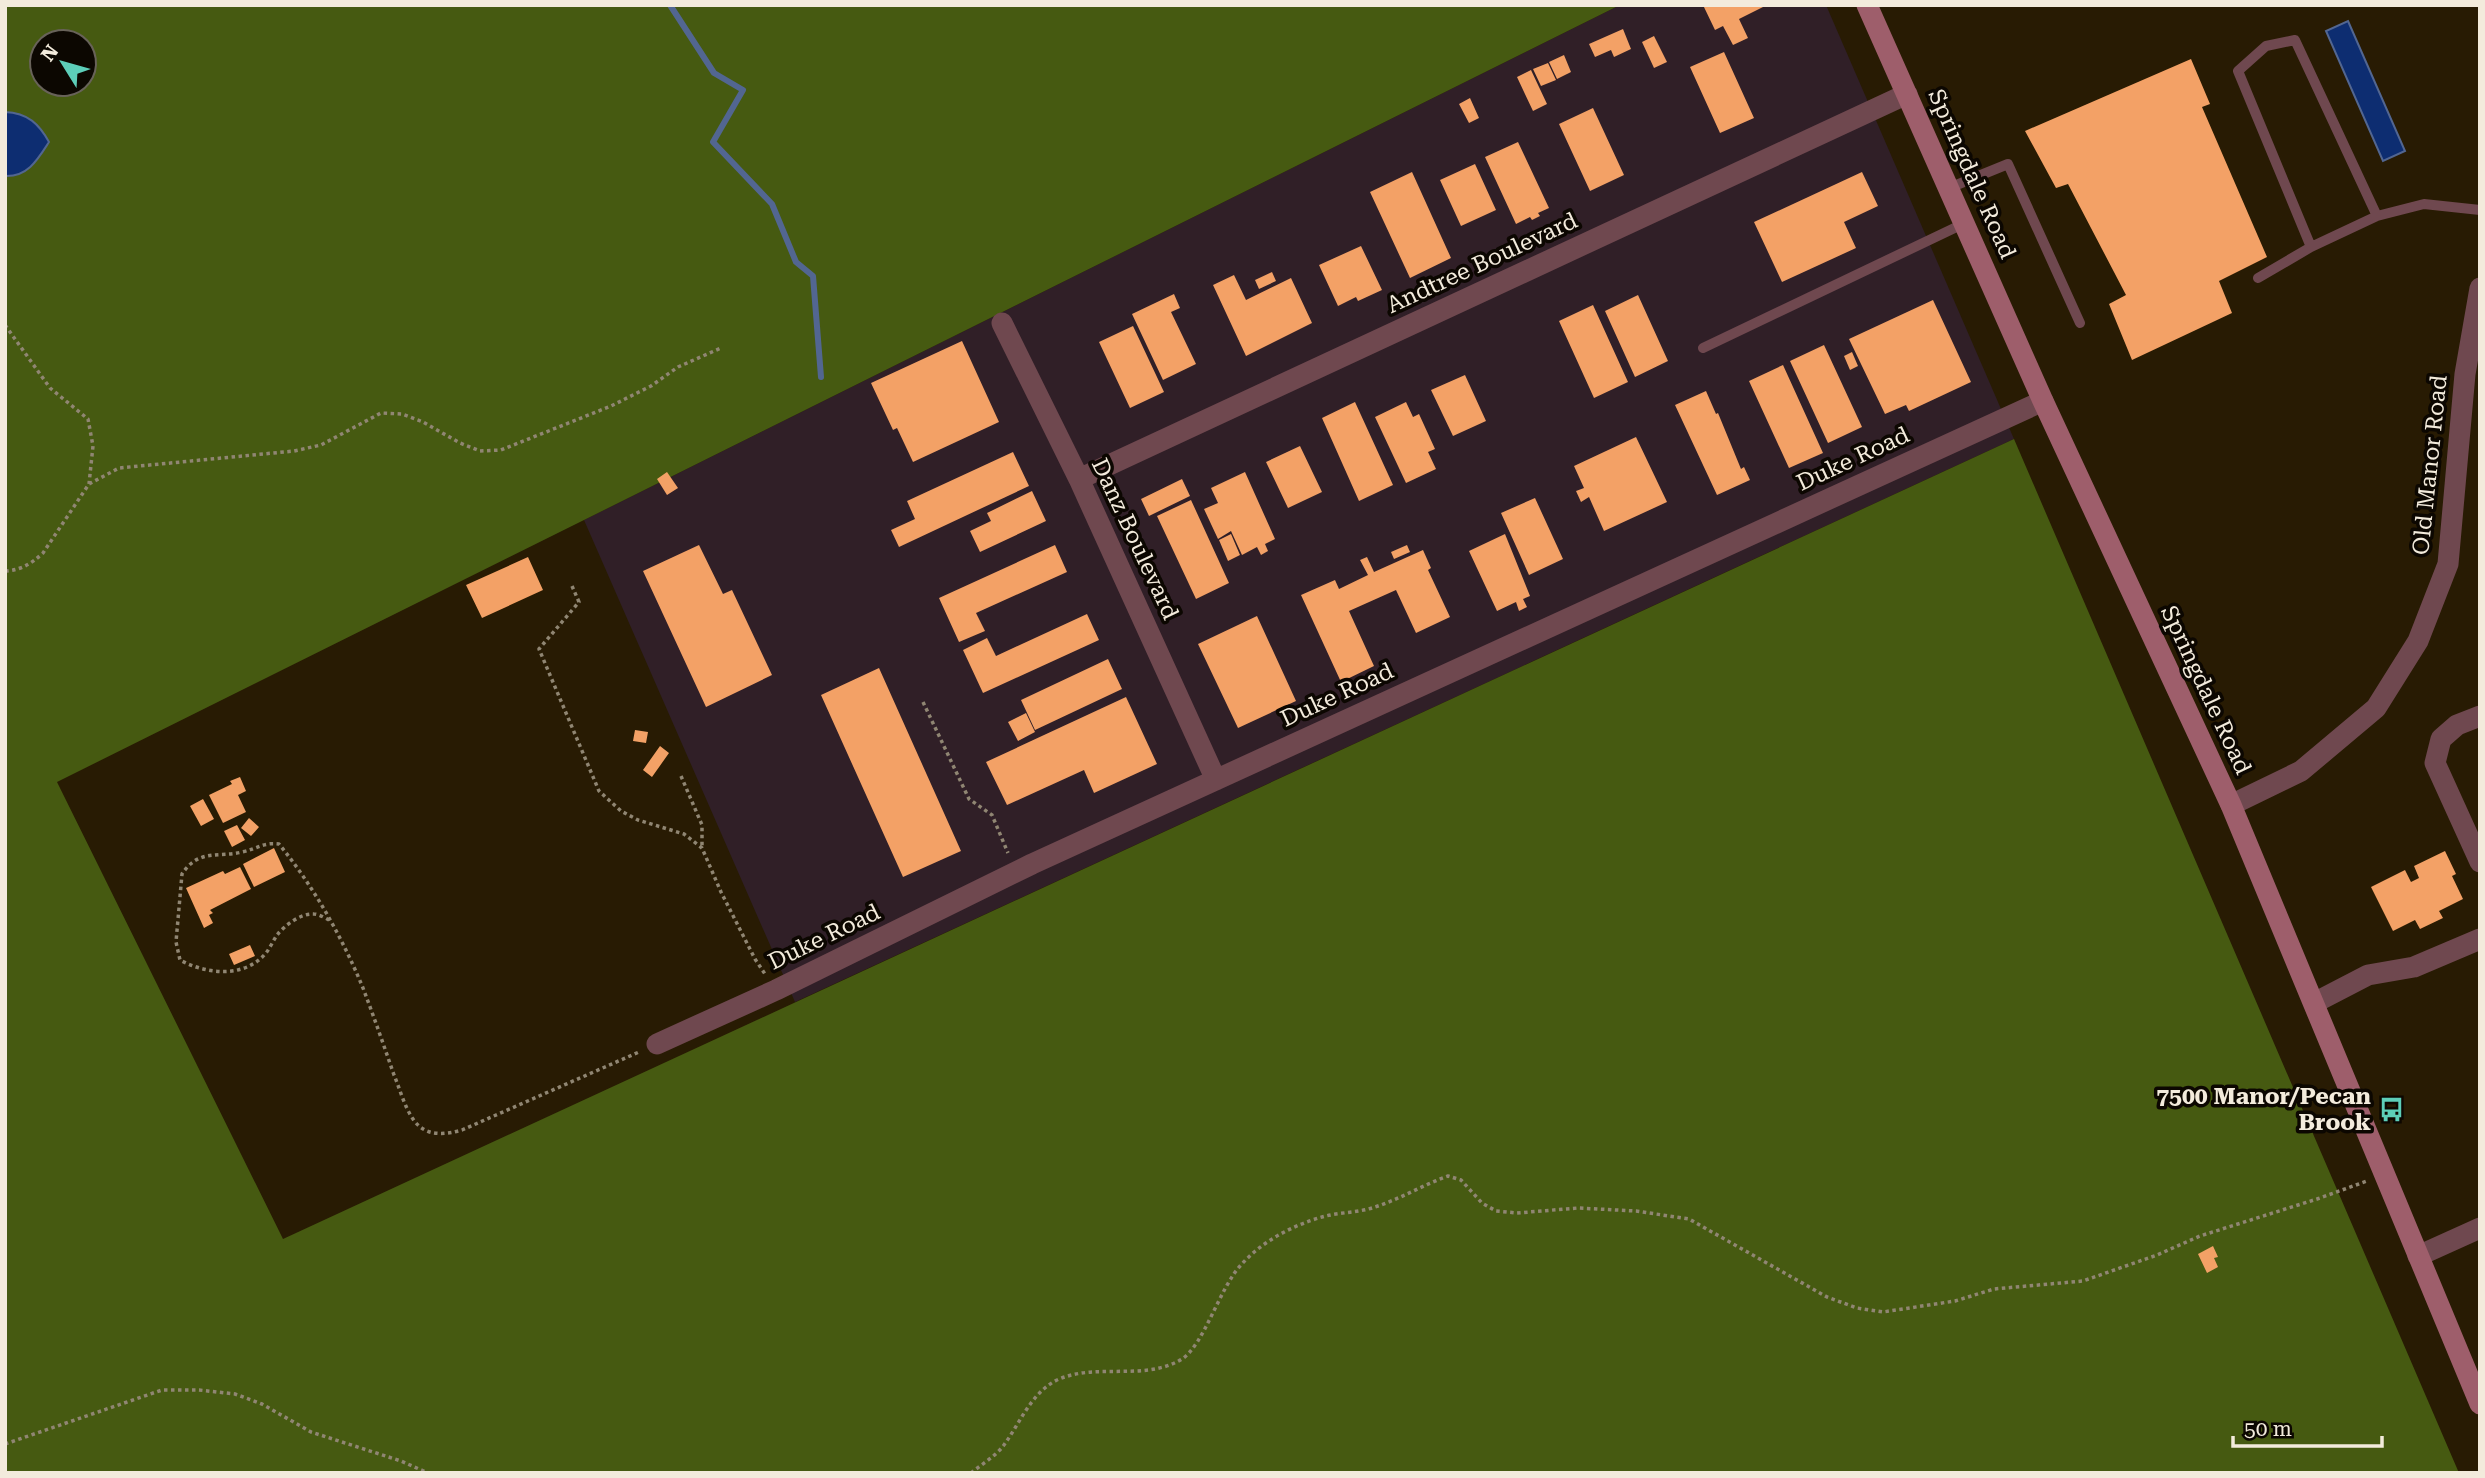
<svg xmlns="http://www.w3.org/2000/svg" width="2485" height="1478" viewBox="0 0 2485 1478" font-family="'Roboto Serif',serif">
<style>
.industrial{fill:#301f27}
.forest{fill:#465a11;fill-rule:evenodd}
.water{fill:#0d2d71;stroke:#526691;stroke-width:2}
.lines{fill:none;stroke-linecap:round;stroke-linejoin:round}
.stream{stroke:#526691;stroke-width:6}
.building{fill:#f3a166}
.path{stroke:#908673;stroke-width:3.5;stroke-dasharray:3.5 3.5;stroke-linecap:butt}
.service{stroke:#6f484f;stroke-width:10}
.minor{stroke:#6f484f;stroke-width:21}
.tertiary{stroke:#6f484f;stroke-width:21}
.secondary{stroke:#9e5e6b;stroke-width:21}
.labels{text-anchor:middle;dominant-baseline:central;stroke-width:7;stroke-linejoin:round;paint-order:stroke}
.street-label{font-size:23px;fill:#f3ebdc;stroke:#0c0701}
.poi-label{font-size:23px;font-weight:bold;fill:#f3ebdc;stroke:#0c0701;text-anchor:end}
</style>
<rect width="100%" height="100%" fill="#281b03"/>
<path class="industrial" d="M1620,5H1826L2014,439L795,1002L584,520Z"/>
<path class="forest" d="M5,5H1620L57,782L283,1239L2014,439L2459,1473H5ZM42,42H84V84H42Z"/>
<path class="water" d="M2348,21L2405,151L2383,161L2326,31Z
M5,112C28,113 39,124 49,142C38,159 28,177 5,176Z"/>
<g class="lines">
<path class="stream" d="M670,5L714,73L743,90L713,142L772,204L796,262L813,276L821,377"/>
</g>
<path class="building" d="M1703,5H1767L1739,19L1748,38L1733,45L1723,26L1715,30Z
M1623,29L1631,49L1614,57L1611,50L1595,57L1589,44Z
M1654,36L1667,62L1654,68L1642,42Z
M1724,52L1754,118L1720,133L1690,67Z
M1564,55L1571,72L1557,79L1549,62Z
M2191,59L2210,104L2202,107L2267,257L2219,281L2232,313L2132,360L2109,304L2126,295L2068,184L2056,188L2025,131Z
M1548,63L1556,80L1541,86L1533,69Z
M1531,70L1547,104L1533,111L1517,77Z
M1470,98L1479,118L1469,123L1459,104Z
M1593,108L1624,175L1590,191L1559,124Z
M1518,142L1549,208L1538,213L1540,216L1532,220L1530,217L1516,224L1485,157Z
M1475,164L1496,210L1461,226L1440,180Z
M1412,172L1451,258L1410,278L1370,192Z
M1862,172L1878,206L1844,222L1856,248L1782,282L1754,222Z
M1361,246L1382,290L1358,301L1356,297L1338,306L1319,265Z
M1272,272L1276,281L1259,289L1255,280Z
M1234,275L1246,300L1291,278L1312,323L1246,356L1213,285Z
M1174,294L1180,308L1171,312L1196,364L1163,380L1132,314Z
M1638,295L1668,361L1635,377L1605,311Z
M1933,300L1971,382L1909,411L1906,405L1885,414L1849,339Z
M1593,305L1628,382L1594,398L1559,321Z
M1133,326L1164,392L1130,408L1099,342Z
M962,341L999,422L913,462L897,428L893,430L871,383Z
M1824,345L1862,427L1828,443L1790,361Z
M1852,352L1858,366L1850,370L1844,356Z
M1783,365L1823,453L1789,468L1749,381Z
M1465,375L1486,421L1453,436L1431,390Z
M1706,391L1716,414L1718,413L1741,469L1744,467L1750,480L1717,495L1675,405Z
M1355,402L1393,485L1359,501L1322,418Z
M1406,402L1413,417L1419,414L1435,449L1428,452L1436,469L1406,483L1375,417Z
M1636,437L1667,502L1604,531L1589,497L1581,502L1576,491L1584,488L1574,466Z
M1300,446L1322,492L1288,508L1266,462Z
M1013,452L1029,486L899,547L891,530L915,519L907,501Z
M667,472L678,488L667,495L657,479Z
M1245,472L1275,539L1265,544L1268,551L1261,555L1257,547L1242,555L1231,531L1218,539L1204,509L1218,503L1211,488Z
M1182,479L1190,496L1149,516L1141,499Z
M1032,491L1046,521L980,552L970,531L991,521L987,513Z
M1535,498L1563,559L1529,575L1501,513Z
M1191,500L1229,583L1196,599L1157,516Z
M1231,534L1240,555L1228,561L1219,540Z
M1505,534L1530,596L1523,599L1527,607L1519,611L1516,602L1497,611L1469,551Z
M699,545L723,594L732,590L772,675L706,707L643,571Z
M1055,545L1067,572L976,613L985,631L959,642L939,598Z
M1407,545L1410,552L1394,559L1391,552Z
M1423,550L1431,568L1428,570L1450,617L1416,633L1396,590L1349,611L1374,666L1341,682L1301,595L1335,580L1339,589L1368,575L1360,560L1367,557L1374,572Z
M528,557L543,590L482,618L466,585Z
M1087,614L1099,640L983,693L963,650L987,638L996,656Z
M1257,616L1296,701L1238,728L1198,644Z
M1108,659L1122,689L1035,730L1021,700Z
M879,668L961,851L903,877L821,695Z
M1126,697L1157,764L1094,793L1084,770L1007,805L986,762Z
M1026,713L1035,732L1018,741L1008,722Z
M635,730L648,732L646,743L633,741Z
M660,746L669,753L652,777L643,770Z
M240,777L246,791L238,795L246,812L223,823L209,795L232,784L230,781Z
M203,799L214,819L201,826L190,806Z
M249,818L259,827L251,836L241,828Z
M237,825L245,840L232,847L224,831Z
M274,848L285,872L254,887L243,864Z
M2445,851L2456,874L2452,876L2463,899L2439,911L2443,918L2420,929L2415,920L2393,931L2371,887L2405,870L2411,882L2419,878L2414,866Z
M240,867L251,889L210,910L213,913L209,915L213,923L204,928L186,888L223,871L225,874Z
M250,945L255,956L234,965L229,954Z
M2213,1246L2218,1257L2214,1258L2218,1267L2207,1273L2198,1254Z"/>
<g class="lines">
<path class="path" d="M5,325L50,388L88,419L93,446L89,484
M5,571C21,570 31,564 43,553L89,484L119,468L294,451L321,445L381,413L402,414L423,422L460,443L480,451L501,450L611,406L651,386L678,367L721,348
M572,586L579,602L539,649L599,791L621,811L638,820L684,834L702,848L721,892L755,959L765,974
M923,702L969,799L992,815L1008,853
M681,776L702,825V848
M329,920C325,918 319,914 314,914C301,913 285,925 277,935C273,941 270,948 266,953C244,979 206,974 180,960L176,942L182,874C199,848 219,858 242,852C257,849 263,842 279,844C314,887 342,937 363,988C374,1017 384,1046 394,1075C400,1089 404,1106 413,1119C425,1137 444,1135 462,1130L639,1052
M5,1444L162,1390H199L235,1394L262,1404L311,1432L401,1461L428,1473
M971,1473C982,1464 996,1456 1004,1445C1020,1423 1031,1393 1057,1380C1096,1362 1144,1382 1182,1359C1204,1345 1220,1287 1241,1265C1261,1242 1293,1225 1322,1217C1339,1212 1358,1213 1375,1207C1400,1199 1423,1185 1448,1176L1461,1180L1482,1203L1496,1211L1517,1213L1578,1208L1636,1211L1689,1219L1827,1297L1857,1308L1883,1312L1955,1301L1994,1289L2083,1281L2157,1255L2200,1236L2317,1199L2367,1181"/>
<path class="service" d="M1949,188L2008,164L2080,323
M2311,247L2238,71L2266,46L2295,40L2377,216
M2258,278L2311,247L2377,216L2424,204L2480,210
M1703,348L1965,223"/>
<path class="minor" d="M1002,323L1079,479L1216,780
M1079,479L1907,94
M2480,716L2457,725L2441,739L2435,763L2480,862
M2314,1003L2368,975L2414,967L2480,939
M657,1044L776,990L1032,864L2043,401
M2418,1256L2480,1228"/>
<path class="tertiary" d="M2231,805L2301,771L2376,708L2418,641L2448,564L2465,374L2480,288"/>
<path class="secondary" d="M1867,5L2043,401L2231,805L2480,1404"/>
</g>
<defs>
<symbol id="bus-bare" viewBox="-9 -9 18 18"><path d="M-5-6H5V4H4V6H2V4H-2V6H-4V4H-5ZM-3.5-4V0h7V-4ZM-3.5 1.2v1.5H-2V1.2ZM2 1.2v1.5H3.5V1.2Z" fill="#5dceb9" stroke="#0c0701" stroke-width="2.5" paint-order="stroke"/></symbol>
</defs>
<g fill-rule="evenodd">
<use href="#bus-bare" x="2374" y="1092" width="35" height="35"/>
</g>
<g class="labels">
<g class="street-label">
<text transform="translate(1972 174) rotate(66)">Springdale Road</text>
<text transform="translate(1482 263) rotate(-25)">Andtree Boulevard</text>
<text transform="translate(1853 459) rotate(-25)">Duke Road</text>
<text transform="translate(2430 465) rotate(-84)">Old Manor Road</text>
<text transform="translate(1135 539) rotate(65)">Danz Boulevard</text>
<text transform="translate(2206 690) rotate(65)">Springdale Road</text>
<text transform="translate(1337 695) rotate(-25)">Duke Road</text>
<text transform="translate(824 937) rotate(-26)">Duke Road</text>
</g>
<g class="poi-label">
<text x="2371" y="1096">7500 Manor/Pecan<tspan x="2371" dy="26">Brook</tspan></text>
</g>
</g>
<rect width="2485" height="1478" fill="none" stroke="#f3ebdc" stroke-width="14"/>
<g transform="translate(63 63) rotate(307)"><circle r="33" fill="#0c0701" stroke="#686259" stroke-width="2"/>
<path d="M0-5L12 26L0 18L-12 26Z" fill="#5dceb9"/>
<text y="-10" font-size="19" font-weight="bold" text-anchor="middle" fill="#f3ebdc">N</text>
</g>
<path d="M2233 1436v10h149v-10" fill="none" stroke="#f3ebdc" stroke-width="3.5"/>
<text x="2244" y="1436" font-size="21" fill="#f3ebdc" stroke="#0c0701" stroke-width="5" paint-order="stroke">50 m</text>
</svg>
